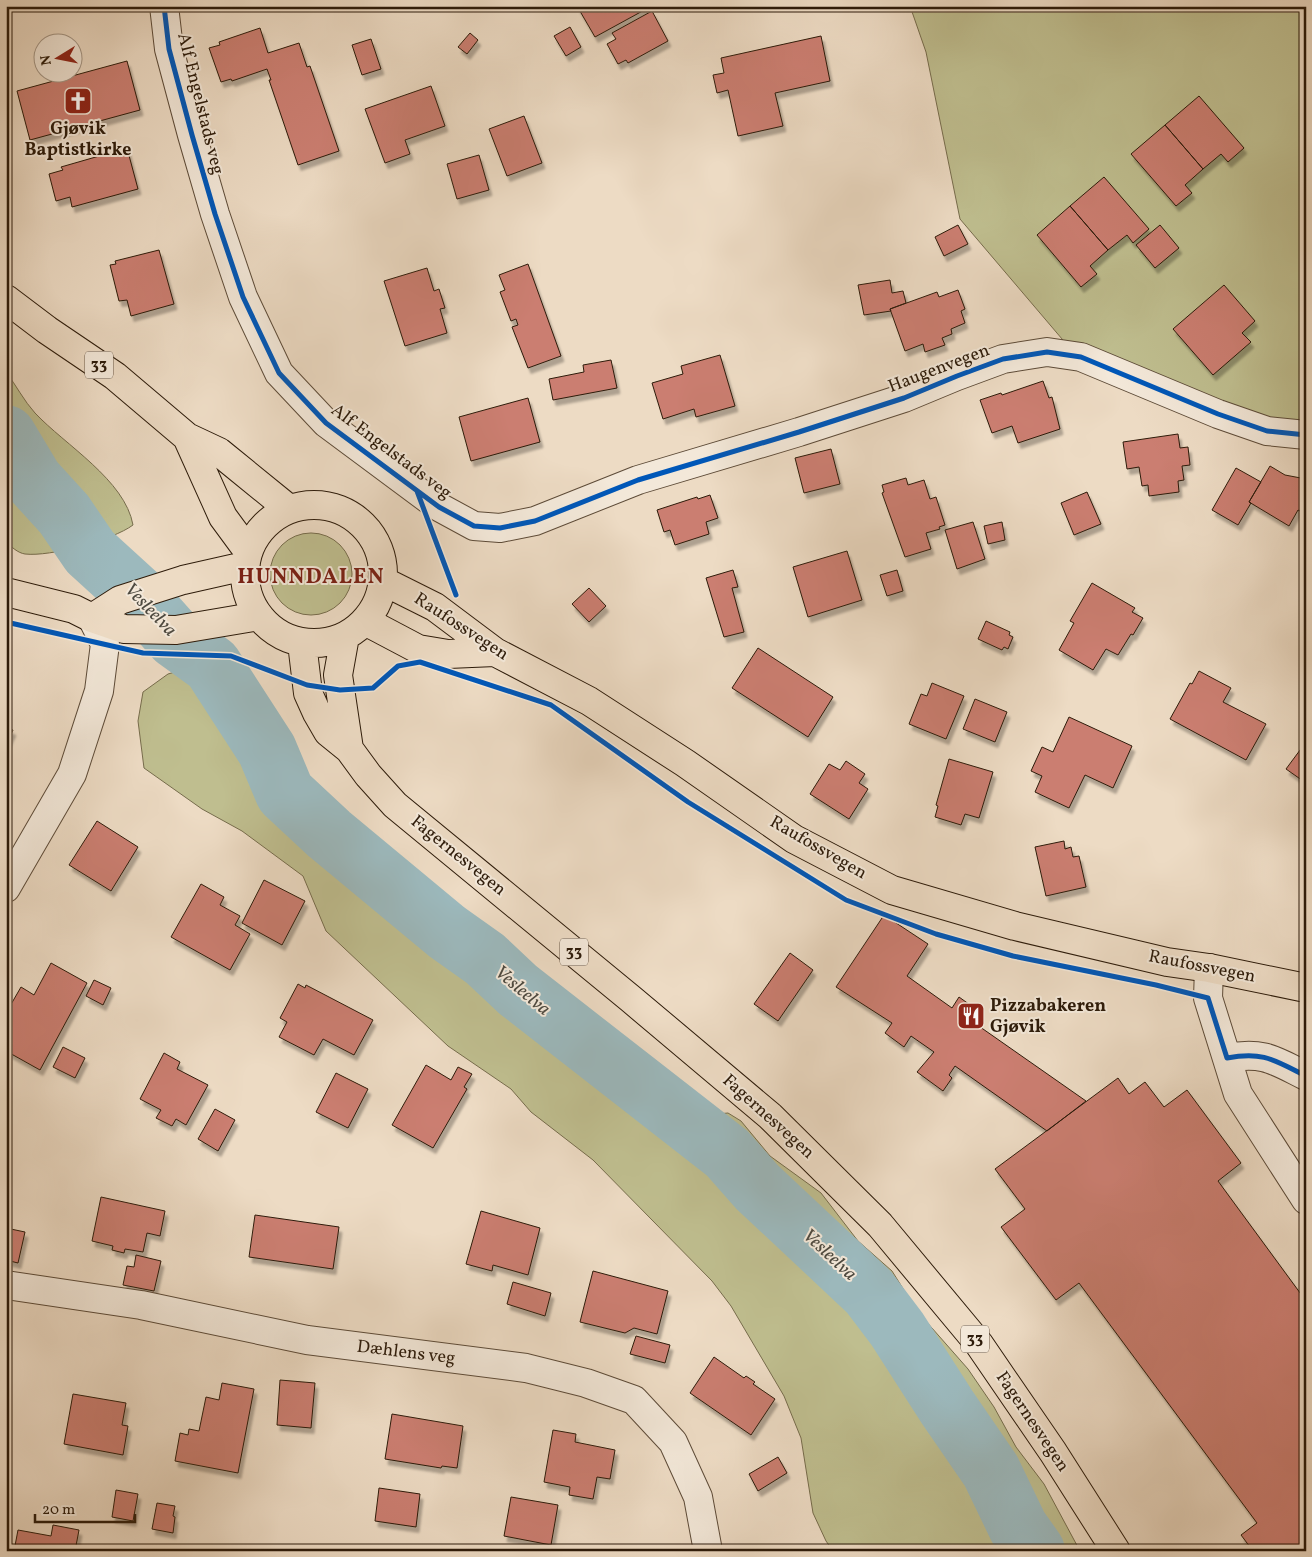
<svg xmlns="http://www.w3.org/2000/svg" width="1312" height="1557" viewBox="0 0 1312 1557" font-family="Vollkorn,serif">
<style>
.green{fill:#bfbe8f;stroke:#766c4c}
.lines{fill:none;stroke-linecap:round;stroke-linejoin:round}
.river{stroke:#9cb9bd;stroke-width:60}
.building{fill:#cb7e71;stroke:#2d1b0a;filter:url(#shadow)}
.minor-casing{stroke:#5d4b38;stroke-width:30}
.major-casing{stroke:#2d1b0a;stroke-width:30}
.minor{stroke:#f3e8d9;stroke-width:28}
.major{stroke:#eddbc4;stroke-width:28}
.cycleway-casing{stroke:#f3e8d9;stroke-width:8}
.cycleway{stroke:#0057b8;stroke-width:5}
.labels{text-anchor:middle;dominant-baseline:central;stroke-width:4;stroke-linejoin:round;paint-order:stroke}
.shield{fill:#f3e8d9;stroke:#685848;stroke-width:1}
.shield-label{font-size:16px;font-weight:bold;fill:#2d1b0a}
.street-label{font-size:18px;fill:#2d1b0a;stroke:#f3e8d9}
.poi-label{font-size:18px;font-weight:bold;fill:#2d1b0a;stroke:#f3e8d9}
.water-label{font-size:19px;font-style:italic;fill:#4e4a40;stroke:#f3e8d9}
.district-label{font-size:22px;font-weight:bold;letter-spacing:1px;fill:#7a1f14;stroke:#f3e8d9}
</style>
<defs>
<filter id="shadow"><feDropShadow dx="3" dy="5.5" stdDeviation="1" flood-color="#0004"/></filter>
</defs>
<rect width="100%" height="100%" fill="#eddbc4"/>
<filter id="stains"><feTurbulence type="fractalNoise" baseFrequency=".004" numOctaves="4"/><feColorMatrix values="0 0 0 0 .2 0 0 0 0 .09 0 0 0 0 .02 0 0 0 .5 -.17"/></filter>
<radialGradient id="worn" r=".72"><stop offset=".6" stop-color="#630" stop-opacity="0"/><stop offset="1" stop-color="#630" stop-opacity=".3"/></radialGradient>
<path class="green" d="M910,6H1306V431L1085,366L960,219L926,52Z
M6,372C16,385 24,401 35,413C65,445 125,480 133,525C113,540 50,557 25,554C18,553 11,547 6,541Z
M270 574a41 41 0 1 1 82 0a41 41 0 1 1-82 0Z
M182,670L196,674L209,702L239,754L413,928L450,957L493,1000L555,1046L624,1106L654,1115L684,1117L728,1113L741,1121L770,1156L821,1193L858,1241L892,1271L917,1311L968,1369L994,1407L1016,1447L1044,1484L1080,1551H833L826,1541L813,1513L801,1438L784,1396L731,1306L712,1281L593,1160L531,1112L511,1089L448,1046L326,931L303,876L242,831L202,809L144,768L138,721L143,692L168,674Z"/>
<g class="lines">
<path class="river" d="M6,435L33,480L64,514L90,552L135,593L176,639L212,665L267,750L285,793L329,834L447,932L485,959L518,990L727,1153L757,1187L869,1292L897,1329L947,1407L991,1471L1018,1527L1035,1551"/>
</g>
<path class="building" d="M577,6H647L648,8L595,37Z
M652,11L668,41L628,63L626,60L618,64L607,44L616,39L612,33Z
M570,27L581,47L566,56L554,36Z
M260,28L268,53L299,43L307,67L310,66L339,151L298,165L269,80H271L267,69L232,81L231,79L221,82L209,48L220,45L219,42Z
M470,33L478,40L467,54L458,47Z
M821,36L830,81L775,93L783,126L738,136L728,90L717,93L713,75L724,73L721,58Z
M371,39L381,69L362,75L352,45Z
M127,61L140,110L30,140L17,91Z
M431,86L445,126L405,140L410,154L385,163L365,109Z
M1199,96L1244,148L1228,162L1221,154L1203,169L1165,125Z
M524,116L542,163L507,176L489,129Z
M1165,125L1203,169L1185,185L1192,193L1176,206L1131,154Z
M127,148L138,189L72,207L70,197L56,201L49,174L63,170L61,167Z
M479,155L489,190L457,199L447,164Z
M1104,177L1149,229L1133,243L1127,235L1108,250L1070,206Z
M1070,206L1108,250L1090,266L1097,274L1081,287L1037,235Z
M958,225L968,244L944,256L935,237Z
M1160,225L1179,248L1155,268L1136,245Z
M159,250L174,304L131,316L127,300L119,301L110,265L116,264L115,261Z
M528,264L561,356L528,368L512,327L518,325L516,319L511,321L500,292L505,290L499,275Z
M427,268L434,291L439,289L445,308L440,309L447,333L405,346L384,281Z
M890,280L892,293L903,291L906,303L890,309L891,311L864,315L858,285Z
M1224,285L1255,321L1242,333L1251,342L1213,375L1173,329Z
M958,290L965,309L961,311L965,323L951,329L952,334L942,338L945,345L925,352L923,344L905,351L890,309L937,292L939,297Z
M720,355L735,406L696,417L694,409L663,419L652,383L683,374L681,366Z
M611,360L617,388L553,400L549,379L584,372L583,365Z
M1043,381L1049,398L1052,397L1060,429L1018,443L1012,426L992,433L980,400L1001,393L1002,395Z
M528,398L540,442L471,461L459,417Z
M1178,434L1180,448L1188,447L1190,465L1182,466L1184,480L1178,481L1179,492L1149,496L1148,485L1142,486L1139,467L1127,469L1123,442Z
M831,449L840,484L804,493L795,458Z
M1270,466L1285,475L1306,479V514L1298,510L1289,526L1249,502Z
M1236,468L1261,482L1249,502L1251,503L1238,525L1212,510Z
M906,478L908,485L924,480L930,499L936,497L945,525L939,527L940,529L926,533L931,549L905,557L882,493L884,492L882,485Z
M1087,492L1101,524L1074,535L1061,503Z
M710,495L718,518L706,522L709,534L675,545L670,530L664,532L657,510L697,497L698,499Z
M973,522L985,559L957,569L945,530Z
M1002,522L1005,540L988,544L984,526Z
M847,551L862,600L808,617L793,567Z
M733,570L738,587L732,588L744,632L724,637L706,578Z
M897,570L903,591L887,596L880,575Z
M1092,583L1135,608L1132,612L1143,618L1133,635L1131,634L1118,655L1106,649L1093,670L1059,650L1074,623L1070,621Z
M589,588L606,606L589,622L572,604Z
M986,621L1010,632L1009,635L1013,637L1008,649L1004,647L1002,650L978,639Z
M758,648L833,697L808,737L732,688Z
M1199,671L1231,688L1223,702L1266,724L1246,760L1170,719L1190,683L1192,684Z
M932,683L964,696L946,739L909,724L921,694L927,696Z
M975,699L1007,712L995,742L963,729Z
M1069,717L1132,746L1113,788L1085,775L1069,808L1035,792L1042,776L1031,771L1042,747L1053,752Z
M6,727L13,730L6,745Z
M1306,742V783L1286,769Z
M949,759L993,772L979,818L965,814L961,825L935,817L938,806L936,805Z
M846,761L865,774L859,783L868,789L849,819L810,794L829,764L840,770Z
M97,821L138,847L111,891L69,865Z
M1064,841L1065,849L1071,847L1073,857L1079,856L1086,887L1046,896L1035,847Z
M264,880L305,901L282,945L242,923Z
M201,884L224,897L220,905L240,916L235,925L250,934L230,970L171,937Z
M884,915L928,944L907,976L952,1008L959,997L980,1012L973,1022L1086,1101L1047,1131L955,1066L949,1075L952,1078L943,1091L917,1072L934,1052L911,1036L904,1047L885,1033L892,1023L836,987Z
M790,953L813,970L778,1021L754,1004Z
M51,963L87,983L40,1070L6,1051V1013L21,987L34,995Z
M94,980L111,988L103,1005L86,996Z
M298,984L305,988L306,985L373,1020L354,1055L323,1039L314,1055L279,1037L287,1022L280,1018Z
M63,1047L85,1058L75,1078L53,1067Z
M164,1053L180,1062L177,1069L208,1085L186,1125L176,1119L172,1126L156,1118L161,1110L140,1099Z
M426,1065L451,1080L458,1067L472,1074L464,1087L467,1089L433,1148L392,1125Z
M336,1073L368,1089L348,1128L316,1112Z
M1118,1078L1129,1094L1145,1082L1164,1107L1187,1090L1241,1163L1218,1181L1306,1301V1551H1253L1241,1535L1257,1523L1079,1283L1056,1300L1001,1227L1025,1209L995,1169Z
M215,1109L235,1120L218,1151L198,1139Z
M101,1197L165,1211L160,1236L147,1233L143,1252L125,1249L124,1253L112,1250L113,1246L92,1241Z
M481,1211L540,1228L528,1275L493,1265L492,1271L466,1264Z
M255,1215L339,1227L333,1269L249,1257Z
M6,1228L25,1232L18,1263L6,1260Z
M136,1255L161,1261L154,1291L123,1285L127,1266L134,1267Z
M593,1271L668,1291L657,1334L634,1328L625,1333L580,1322Z
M513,1282L551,1293L545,1316L507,1304Z
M636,1336L670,1345L665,1363L630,1354Z
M714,1357L744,1378L746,1376L755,1382L753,1384L775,1399L751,1435L690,1393Z
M280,1380L315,1383L311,1428L277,1425Z
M222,1383L254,1389L238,1473L175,1461L180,1433L188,1435L189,1429L199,1431L206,1397L219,1400Z
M73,1394L126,1403L122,1425L128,1426L123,1455L64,1444Z
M392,1414L463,1426L457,1468L442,1466L441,1468L385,1459Z
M553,1430L576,1434L575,1442L615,1450L610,1479L597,1477L593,1499L569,1495L570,1487L544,1482Z
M778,1457L787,1473L758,1491L749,1474Z
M379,1488L420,1494L416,1527L375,1521Z
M116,1490L138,1494L133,1521L112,1517Z
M511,1497L558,1505L551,1545L504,1536Z
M157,1503L175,1506L173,1516L175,1517L173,1533L152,1529Z
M53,1525L79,1530L75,1551H14L18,1530L51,1536Z"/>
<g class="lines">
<defs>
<path id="minor" d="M164,6L169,49L192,135L215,214L243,297L279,373L326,423L439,507L474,526L500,528L535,521L638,480L799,432L904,398L957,376L1003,359L1047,352L1081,357L1218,414L1267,431L1306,435
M6,888L72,774L99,691L105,644L92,618
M1209,968L1208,998L1238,1094L1306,1200
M1227,1058C1263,1051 1274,1060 1306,1076
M6,1285L141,1305L307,1340L526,1368L586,1383L634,1400L673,1442L698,1497L708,1551"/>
<path id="major" d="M6,299L47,330L115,376L187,437L219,452L289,509
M187,437L223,517L248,551
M245 574a69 69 0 1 1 138 0a69 69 0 1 1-138 0Z
M383,581L435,607L495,652L589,701L685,763L794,839L892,890L1015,926L1167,962L1209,968L1306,988
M6,592L74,609L92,618L124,629L176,630L259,616
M92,618L120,600L183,580L245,566
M365,621L418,649L448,654L495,652
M345,636L338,675L349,749
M302,643L308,693L317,713L328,732L349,749L368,775L395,805L631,999L770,1116L880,1225L979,1344L1053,1452L1116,1551"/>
</defs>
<use href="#minor" class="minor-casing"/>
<use href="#major" class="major-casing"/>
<use href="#minor" class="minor"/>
<use href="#major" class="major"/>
<defs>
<path id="cycleway" d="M164,6L169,49L192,135L215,214L243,297L279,373L326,423L439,507L474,526L500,528L535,521L638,480L799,432L904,398L957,376L1003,359L1047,352L1081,357L1218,414L1267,431L1306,435
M417,491L456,595
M6,622L143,653L231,656L307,685L340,690L373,688L398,666L420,662L551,705L688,802L846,900L936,934L1013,956L1156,985L1208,998L1227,1058C1263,1051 1274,1060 1306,1076"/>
</defs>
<use href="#cycleway" class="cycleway-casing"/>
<use href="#cycleway" class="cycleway"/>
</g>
<defs>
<symbol id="church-square" viewBox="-11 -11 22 22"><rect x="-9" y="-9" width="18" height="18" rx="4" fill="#8f2418" stroke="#f3e8d9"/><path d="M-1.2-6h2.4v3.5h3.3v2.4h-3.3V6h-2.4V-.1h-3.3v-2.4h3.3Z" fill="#fff"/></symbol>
<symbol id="restaurant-square" viewBox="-11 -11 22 22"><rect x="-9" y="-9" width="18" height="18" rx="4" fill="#8f2418" stroke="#f3e8d9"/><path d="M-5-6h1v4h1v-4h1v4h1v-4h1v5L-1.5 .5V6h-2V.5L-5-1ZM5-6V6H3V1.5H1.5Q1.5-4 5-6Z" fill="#fff"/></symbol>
</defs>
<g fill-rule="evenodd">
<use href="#church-square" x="62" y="85" width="32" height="32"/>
<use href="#restaurant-square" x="955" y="1000" width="32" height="32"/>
</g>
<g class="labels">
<g class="shield">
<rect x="85" y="351.5" width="28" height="27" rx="4"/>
<rect x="560" y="938.5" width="28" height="27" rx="4"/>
<rect x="961" y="1325.5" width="28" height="27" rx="4"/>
</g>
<g class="shield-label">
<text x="99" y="365">33</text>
<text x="574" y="952">33</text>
<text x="975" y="1339">33</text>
</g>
<g class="street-label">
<text transform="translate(200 104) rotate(76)">Alf Engelstads veg</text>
<text transform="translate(939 369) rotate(-21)">Haugenvegen</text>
<text transform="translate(391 452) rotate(37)">Alf Engelstads veg</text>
<text transform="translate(461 627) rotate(33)">Raufossvegen</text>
<text transform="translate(818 848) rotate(30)">Raufossvegen</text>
<text transform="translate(458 856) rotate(39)">Fagernesvegen</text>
<text transform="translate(1202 967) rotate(11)">Raufossvegen</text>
<text transform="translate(768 1117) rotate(42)">Fagernesvegen</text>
<text transform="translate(406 1353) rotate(7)">Dæhlens veg</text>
<text transform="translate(1032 1422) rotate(56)">Fagernesvegen</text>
</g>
<g class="poi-label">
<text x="78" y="129">Gjøvik<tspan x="78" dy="21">Baptistkirke</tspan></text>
<text x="990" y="1006" text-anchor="start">Pizzabakeren<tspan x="990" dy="21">Gjøvik</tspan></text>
</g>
<g class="water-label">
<text transform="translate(150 610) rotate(46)">Vesleelva</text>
<text transform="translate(522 991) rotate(40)">Vesleelva</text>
<text transform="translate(829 1255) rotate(43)">Vesleelva</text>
</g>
<g class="district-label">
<text x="311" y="577">HUNNDALEN</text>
</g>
</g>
<rect width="1312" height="1557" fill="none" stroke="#eddbc4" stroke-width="25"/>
<rect x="8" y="8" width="1297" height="1542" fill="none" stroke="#2d1b0a" stroke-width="2.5"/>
<rect x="12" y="12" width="1287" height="1532" fill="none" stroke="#2d1b0a"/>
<g transform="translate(58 58) rotate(260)"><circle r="24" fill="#f3e8d9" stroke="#a49686"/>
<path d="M0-4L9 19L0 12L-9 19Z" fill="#8f2418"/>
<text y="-8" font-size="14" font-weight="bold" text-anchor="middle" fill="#2d1b0a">N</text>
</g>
<path d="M35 1514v8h100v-8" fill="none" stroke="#2d1b0a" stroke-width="2.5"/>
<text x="42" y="1514" font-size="15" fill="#2d1b0a" stroke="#f3e8d9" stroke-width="4" paint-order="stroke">20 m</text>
<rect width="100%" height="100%" filter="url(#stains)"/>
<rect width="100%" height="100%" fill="url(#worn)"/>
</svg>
